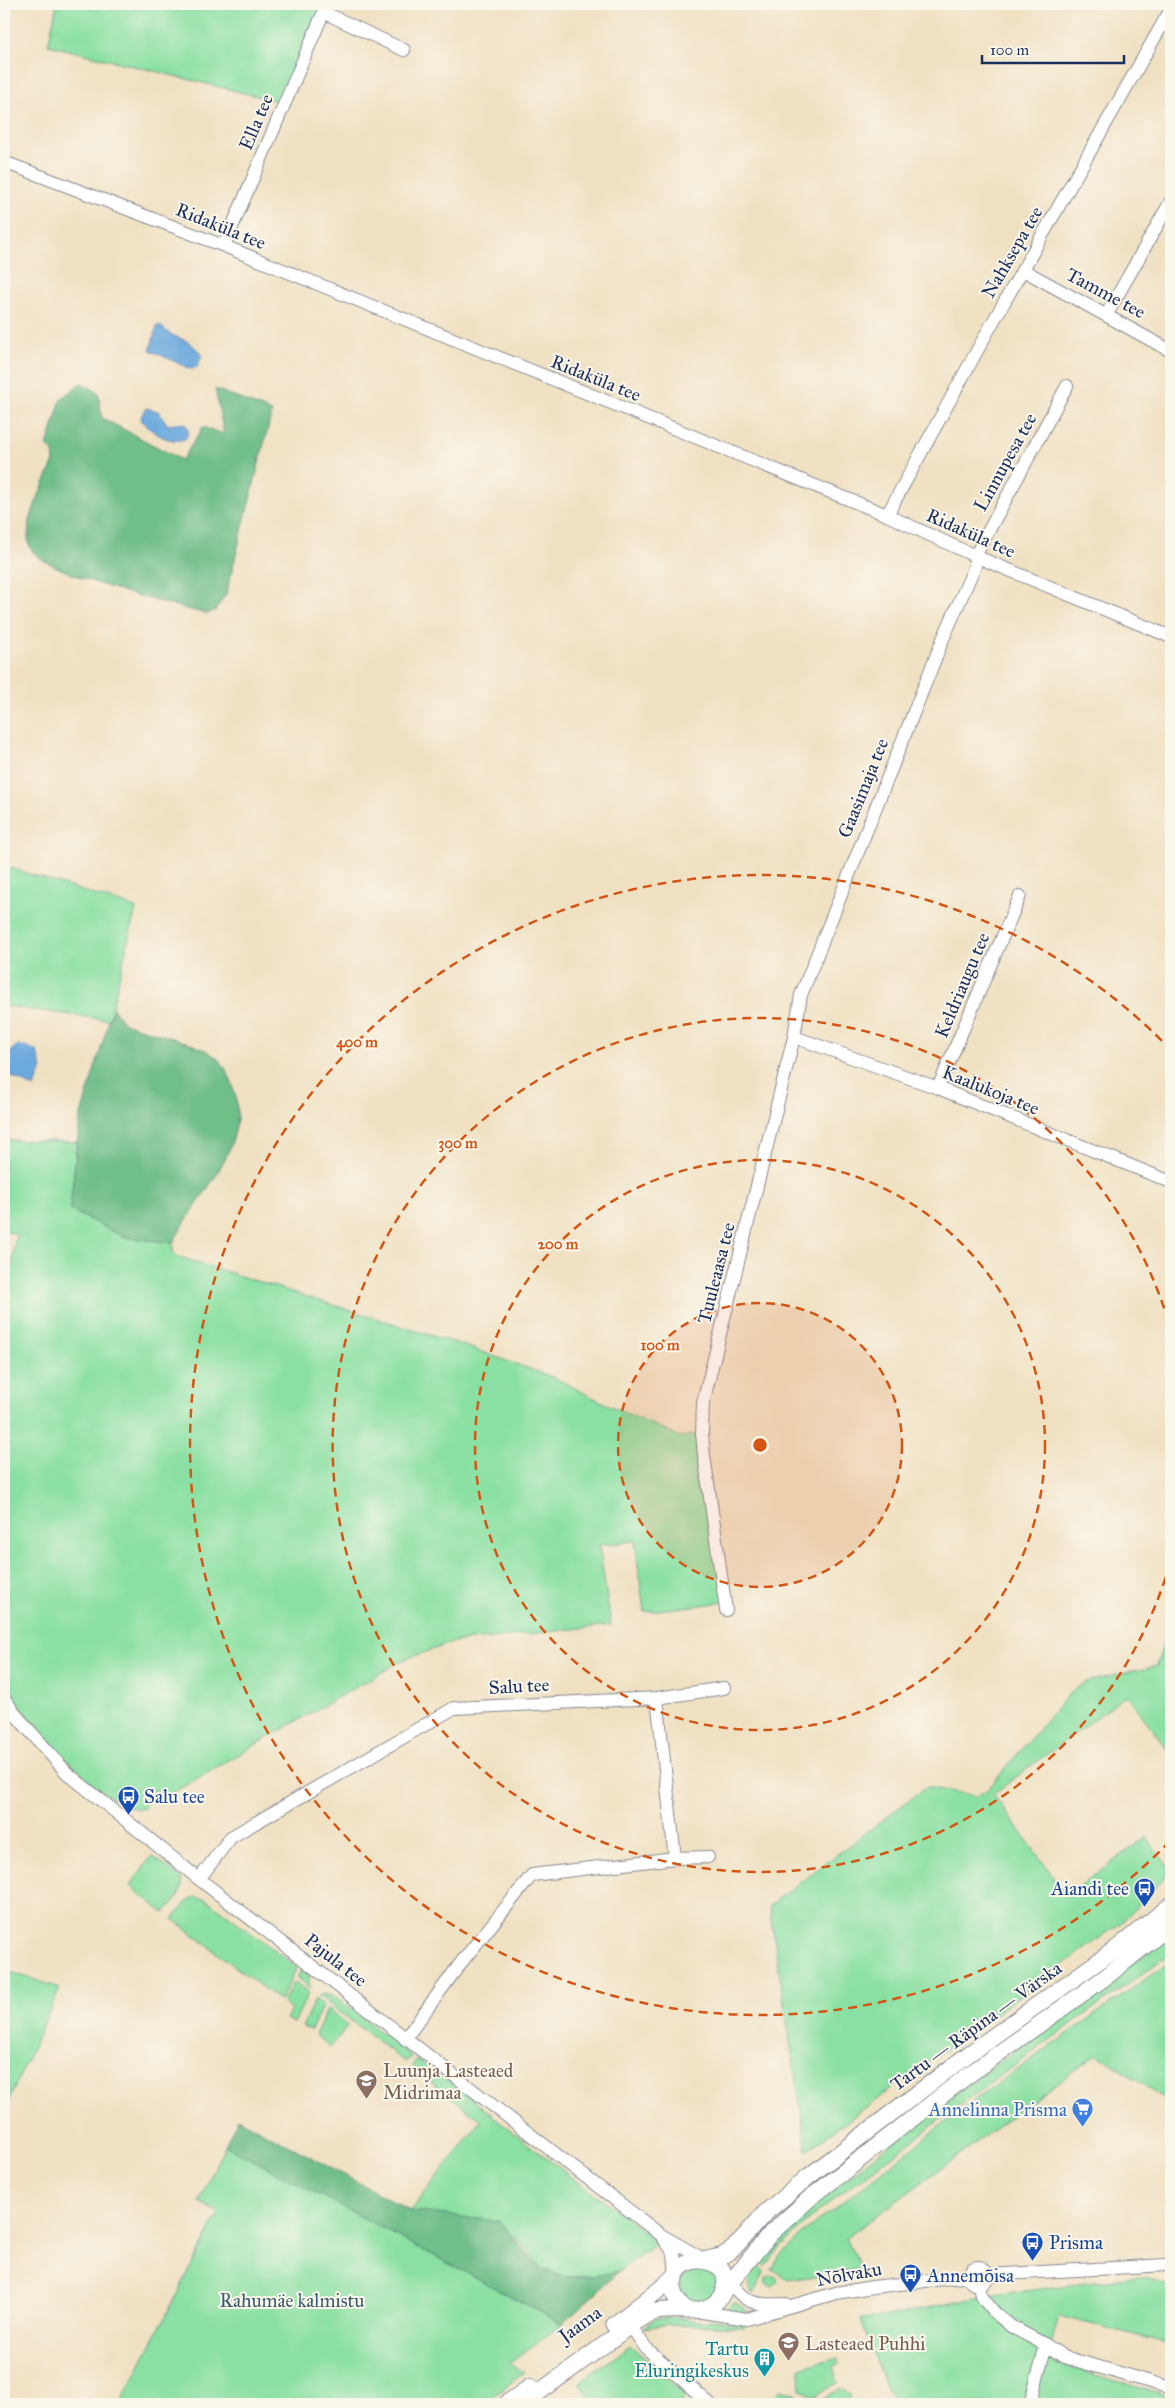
<svg xmlns="http://www.w3.org/2000/svg" width="1175" height="2408" viewBox="0 0 1175 2408" font-family="'IM FELL Great Primer',serif">
<style>
.green{fill:#8ae0a2;stroke:#528880}
.forest{fill:#6fbe88;stroke:#457673}
.water{fill:#6ca9dd;stroke:#446c9e}
.lines{fill:none;stroke-linecap:round;stroke-linejoin:round}
.minor-casing{stroke:#868890;stroke-width:14}
.major-casing{stroke:#868890;stroke-width:18}
.minor{stroke:#fff;stroke-width:12}
.major{stroke:#fff;stroke-width:16}
.ring{fill:none;stroke:#d45514;stroke-width:2.5;stroke-dasharray:9 6}
.labels{text-anchor:middle;dominant-baseline:central;stroke-width:4;stroke-linejoin:round;paint-order:stroke}
.street-label{font-size:19px;fill:#1b2f5e;stroke:#fbf7ec}
.transit-label{font-size:19px;fill:#164399;stroke:#fbf7ec;text-anchor:start}
.education-label{font-size:19px;fill:#785e54;stroke:#fbf7ec;text-anchor:start}
.shop-label{font-size:19px;fill:#366cbe;stroke:#fbf7ec;text-anchor:end}
.park-label{font-size:19px;fill:#375b6f;stroke:#fbf7ec}
.culture-label{font-size:19px;fill:#0d838f;stroke:#fbf7ec;text-anchor:end}
.centre{fill:#d45514;stroke:#fbf7ec;stroke-width:2.5}
.ring-label{font-size:15px;text-anchor:middle;font-weight:bold;fill:#d45514;stroke:#fbf7ec;stroke-width:4;stroke-linejoin:round;paint-order:stroke}
</style>
<rect width="100%" height="100%" fill="#fbf7ec"/>
<filter id="ink" filterUnits="userSpaceOnUse"><feTurbulence type="fractalNoise" baseFrequency=".02" numOctaves="2"/><feDisplacementMap in="SourceGraphic" scale="10" xChannelSelector="R" yChannelSelector="G"/><feConvolveMatrix kernelMatrix="1 2 1 2 8 2 1 2 1" color-interpolation-filters="sRGB"/></filter>
<filter id="wash" filterUnits="userSpaceOnUse"><feTurbulence type="fractalNoise" baseFrequency=".0096" numOctaves="4" result="noise"/><feDisplacementMap in="SourceGraphic" scale="20" xChannelSelector="R" yChannelSelector="G"/><feGaussianBlur stdDeviation="1.12" result="paint"/><feColorMatrix in="noise" values="0 0 0 0 0 0 0 0 0 0 0 0 0 0 0 0 0 1.4 0 .05"/><feComposite in="paint" operator="in"/></filter>
<g filter="url(#wash)">
<rect width="100%" height="100%" fill="#f0e1c3"/>
<path class="green" d="M57,4H327L285,103L48,45Z
M4,866L136,908L109,1020L4,1006Z
M4,1140L77,1142L70,1210L124,1237L173,1243V1252L179,1257L462,1345L555,1378L606,1404L680,1437L702,1434L725,1602L644,1612L635,1541L599,1545L611,1625L454,1642L403,1660L165,1797L154,1789L143,1809C101,1810 27,1717 4,1684V1330L16,1234L4,1231Z
M1171,1614V1754L1127,1695L993,1794L1067,1895L1147,1837L1171,1871L1122,1922L807,2150L769,1906L926,1787L977,1796L988,1789L1066,1697L1085,1682L1157,1666Z
M152,1856L181,1878C186,1892 173,1903 164,1913L130,1886Z
M195,1897L206,1899L297,1967L280,2001L173,1919L186,1903Z
M1171,1935V1953C1079,2019 987,2084 897,2152C853,2186 802,2218 768,2263L765,2265L759,2259L789,2224L928,2114Z
M1171,1961V2103L1097,2054L846,2238L861,2269L788,2280L772,2269L780,2256L803,2233L967,2105Z
M4,1970L60,1988L4,2111Z
M301,1970L309,1977L310,1989L297,1978Z
M293,1982L308,1993L294,2023L286,2019L291,2010L283,2003Z
M324,1994L336,1997L412,2057L405,2062L319,1996Z
M315,1999L323,2005L311,2030L302,2027Z
M328,2008L348,2025L331,2047L315,2035Z
M416,2059L454,2084L528,2144L658,2242L619,2271L594,2276L564,2277L541,2268L514,2236L411,2211L481,2120L414,2069L413,2065Z
M225,2145L563,2324L510,2362L524,2373L482,2404H120L219,2213L199,2202Z
M756,2264L763,2269L764,2273L753,2294C744,2284 750,2274 756,2264Z
M695,2268L710,2269L718,2280L714,2298L698,2304L683,2300L678,2290L681,2280Z
M765.5 2281a5.5 5.5 0 1 1 11 0a5.5 5.5 0 1 1-11 0Z
M1133,2277H1149L1171,2289V2344L1059,2316L1049,2352L1054,2363L1171,2397V2404H898L886,2389L861,2319L883,2317L986,2296Z
M734,2302L746,2309L745,2316L725,2311Z
M679,2317L695,2321L712,2320L745,2324V2327L669,2324L643,2328C651,2317 666,2318 679,2317Z
M630,2345L687,2396L680,2404H594L579,2382Z
M837,2357L838,2364L833,2366L838,2383L814,2396L801,2390L800,2368Z
M842,2388L851,2395L850,2400L845,2404H813Z
M779,2390L793,2393L802,2398L799,2404H774Z"/>
<path class="forest" d="M81,383L98,392L102,418L182,460L203,427L224,434L215,389L272,412L226,594L216,610L207,614C176,606 41,574 30,547C21,526 46,481 54,461L53,452L47,446L61,399Z
M113,1008C117,1013 120,1019 125,1023C127,1025 174,1038 182,1041C212,1051 225,1058 234,1090C251,1147 197,1196 173,1243L124,1237L70,1210L80,1118Z
M238,2118L411,2211L499,2221C513,2235 524,2255 540,2267C562,2284 594,2276 619,2271L563,2324L225,2145Z
M933,2400L959,2402L962,2404H924Z"/>
<path class="water" d="M157,326H161C173,341 189,335 202,356L197,367L191,369L150,350Z
M147,408L158,411L168,425L184,423C190,429 189,433 185,439C168,444 153,433 142,421L141,416Z
M19,1045L22,1048L25,1046L37,1051L42,1069L34,1088C26,1082 12,1078 6,1073C7,1063 9,1048 19,1045Z"/>
</g>
<g filter="url(#ink)">
<g class="lines">
<defs>
<path id="minor" d="M323,12L404,50
M4,162L224,246L887,515L975,556L1171,637
M224,246L327,4
M1023,270L1171,351
M1107,314L1171,201
M887,515L989,329L1171,9
M794,1037L938,1088L1171,1182
M938,1088L1020,896
M726,1610L704,1455L702,1434L703,1403L794,1037L801,995L943,639L975,566V556L1067,386
M4,1698L15,1714L67,1773L199,1879L661,2235L705,2260
M657,1698L675,1858L708,1857
M199,1879L231,1837L454,1708L657,1698L724,1688
M405,2039L460,1964L532,1875L675,1858
M664,2239L674,2253L676,2274
M969 2276a9 9 0 1 1 18 0a9 9 0 1 1-18 0Z
M987,2275L1166,2265
M726,2276C744,2305 754,2305 786,2304
M979,2285L981,2296L994,2312L1012,2327L1046,2345L1064,2357L1171,2388
M696,2311L747,2319L836,2293L873,2287L970,2276
M630,2325L646,2348L710,2404
M1030,2404L1046,2345"/>
<path id="major" d="M705,2260L722,2256L733,2249L765,2213L808,2177L970,2053L1117,1948L1171,1905
M725,2289L771,2233L810,2198L967,2076L1107,1976L1171,1925
M614,2325L665,2285L676,2274
M506,2404L530,2387
M523,2404C550,2384 577,2365 604,2345C619,2334 635,2320 652,2313C673,2305 698,2318 716,2302C726,2293 728,2279 721,2268C681,2242 656,2291 687,2310"/>
</defs>
<use href="#minor" class="minor-casing"/>
<use href="#major" class="major-casing"/>
<use href="#minor" class="minor"/>
<use href="#major" class="major"/>
</g>
</g>
<circle cx="760" cy="1445" r="142" fill="#d45514" fill-opacity=".12"/>
<g class="ring">
<circle cx="760" cy="1445" r="142"/>
<circle cx="760" cy="1445" r="285"/>
<path d="M1170 1563A427 427 0 1 1 1170 1327"/>
<path d="M1170 1841A570 570 0 1 1 1170 1049"/>
</g>
<defs>
<symbol id="bus-pin" viewBox="-11 -11 22 30"><path d="M0 17L-7.5 6A9.5 9.5 0 1 1 7.5 6Z" fill="#1a4fb4" stroke="#fbf7ec"/><path d="M-5-6H5V4H4V6H2V4H-2V6H-4V4H-5ZM-3.5-4V0h7V-4ZM-3.5 1.2v1.5H-2V1.2ZM2 1.2v1.5H3.5V1.2Z" fill="#fff"/></symbol>
<symbol id="school-pin" viewBox="-11 -11 22 30"><path d="M0 17L-7.5 6A9.5 9.5 0 1 1 7.5 6Z" fill="#8d6e63" stroke="#fbf7ec"/><path d="M0-5L7-2L0 1L-7-2ZM-4 1L0 2.5L4 1V4Q0 6-4 4Z" fill="#fff"/></symbol>
<symbol id="supermarket-pin" viewBox="-11 -11 22 30"><path d="M0 17L-7.5 6A9.5 9.5 0 1 1 7.5 6Z" fill="#3f7fe0" stroke="#fbf7ec"/><path d="M-6-5.5h2.5l.6 2H6L4.5 2H-2.5L-4.4-4H-6ZM-1.5 3.2a1.3 1.3 0 1 0 .1 0ZM3 3.2a1.3 1.3 0 1 0 .1 0Z" fill="#fff"/></symbol>
<symbol id="building-pin" viewBox="-11 -11 22 30"><path d="M0 17L-7.5 6A9.5 9.5 0 1 1 7.5 6Z" fill="#0f9aa8" stroke="#fbf7ec"/><path d="M-4-6H4V6H1V3H-1V6H-4ZM-2.5-4.3h1.7v1.8h-1.7ZM.8-4.3h1.7v1.8H.8ZM-2.5-1h1.7V.8h-1.7ZM.8-1h1.7V.8H.8Z" fill="#fff"/></symbol>
</defs>
<g fill-rule="evenodd">
<use href="#bus-pin" x="116" y="1784" width="25" height="34"/>
<use href="#bus-pin" x="1132" y="1876" width="25" height="34"/>
<use href="#school-pin" x="354" y="2068" width="25" height="34"/>
<use href="#supermarket-pin" x="1070" y="2096" width="25" height="34"/>
<use href="#bus-pin" x="1020" y="2230" width="25" height="34"/>
<use href="#bus-pin" x="898" y="2262" width="25" height="34"/>
<use href="#school-pin" x="776" y="2330" width="25" height="34"/>
<use href="#building-pin" x="752" y="2346" width="25" height="34"/>
</g>
<g class="labels">
<g class="street-label">
<text transform="translate(256 122) rotate(-67)">Ella tee</text>
<text transform="translate(221 226) rotate(22)">Ridaküla tee</text>
<text transform="translate(1012 252) rotate(-60)">Nahksepa tee</text>
<text transform="translate(1106 293) rotate(28)">Tamme tee</text>
<text transform="translate(596 378) rotate(22)">Ridaküla tee</text>
<text transform="translate(1005 462) rotate(-61)">Linnupesa tee</text>
<text transform="translate(971 533) rotate(24)">Ridaküla tee</text>
<text transform="translate(863 788) rotate(-68)">Gaasimaja tee</text>
<text transform="translate(962 985) rotate(-67)">Keldriaugu tee</text>
<text transform="translate(991 1090) rotate(22)">Kaalukoja tee</text>
<text transform="translate(716 1273) rotate(-76)">Tuuleaasa tee</text>
<text transform="translate(519 1686) rotate(-3)">Salu tee</text>
<text transform="translate(336 1960) rotate(38)">Pajula tee</text>
<text transform="translate(976 2026) rotate(-36)">Tartu — Räpina — Värska</text>
<text transform="translate(849 2274) rotate(-10)">Nõlvaku</text>
<text transform="translate(580 2324) rotate(-36)">Jaama</text>
</g>
<g class="transit-label">
<text x="144" y="1796">Salu tee</text>
<text x="1129" y="1888" text-anchor="end">Aiandi tee</text>
<text x="1049" y="2242">Prisma</text>
<text x="927" y="2275">Annemõisa</text>
</g>
<g class="education-label">
<text x="383" y="2070">Luunja Lasteaed<tspan x="383" dy="22">Midrimaa</tspan></text>
<text x="805" y="2343">Lasteaed Puhhi</text>
</g>
<g class="shop-label">
<text x="1067" y="2109">Annelinna Prisma</text>
</g>
<g class="park-label">
<text x="292" y="2300">Rahumäe kalmistu</text>
</g>
<g class="culture-label">
<text x="749" y="2348">Tartu<tspan x="749" dy="22">Eluringikeskus</tspan></text>
</g>
</g>
<circle cx="760" cy="1445" r="8" class="centre"/>
<g class="ring-label">
<text x="357" y="1047">400 m</text>
<text x="458" y="1148">300 m</text>
<text x="558" y="1249">200 m</text>
<text x="660" y="1350">100 m</text>
</g>
<rect width="1175" height="2408" fill="none" stroke="#fbf7ec" stroke-width="20"/>
<path d="M982 55v8h142v-8" fill="none" stroke="#1b2f5e" stroke-width="2.5"/>
<text x="990" y="55" font-size="15" fill="#1b2f5e" stroke="#fbf7ec" stroke-width="4" paint-order="stroke">100 m</text>
</svg>
